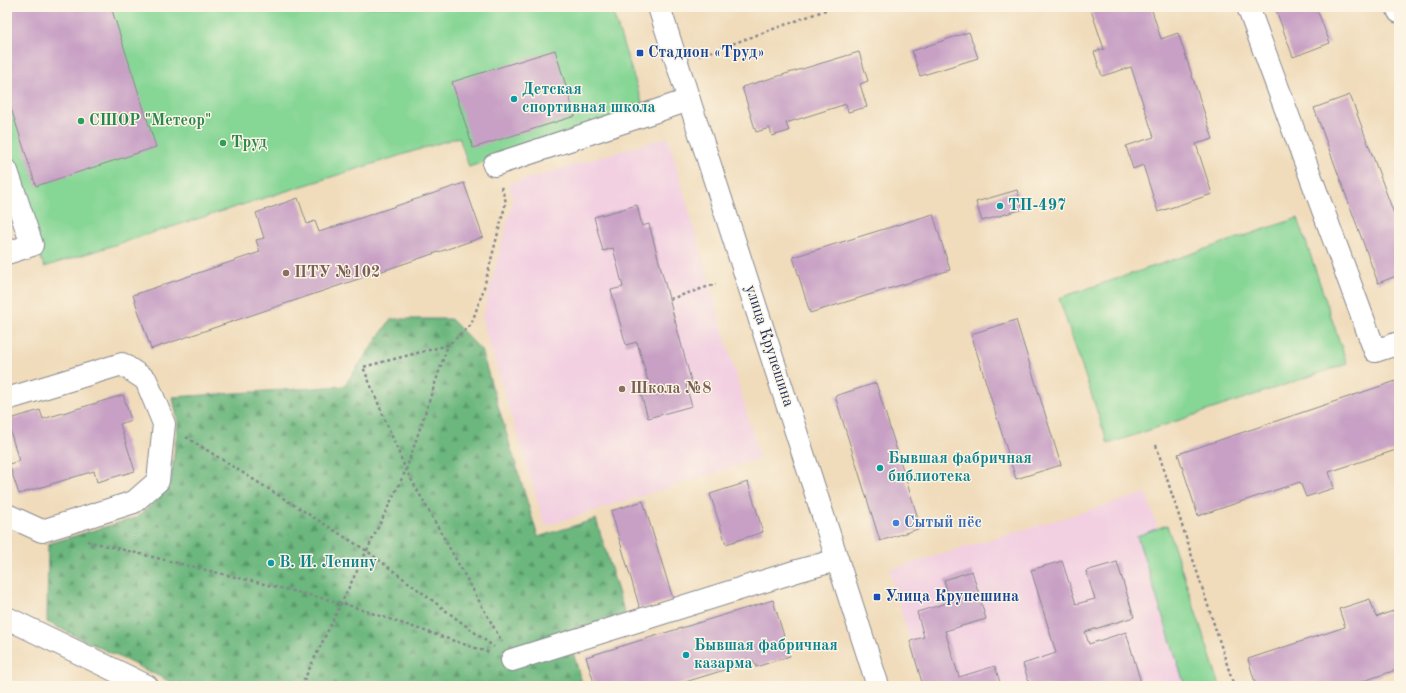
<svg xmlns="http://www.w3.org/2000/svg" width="1406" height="693" viewBox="0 0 1406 693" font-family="'Old Standard TT',serif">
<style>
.built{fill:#f2cfe1}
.green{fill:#86d695;stroke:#50827a}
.forest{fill:url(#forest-firs);stroke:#44736e}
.building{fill:#c8a0c5}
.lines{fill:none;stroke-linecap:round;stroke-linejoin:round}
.minor-casing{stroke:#86868c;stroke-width:24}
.major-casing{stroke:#86868c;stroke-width:24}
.path{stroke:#86868c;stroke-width:2.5;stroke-dasharray:3 3;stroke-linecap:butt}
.minor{stroke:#fff;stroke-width:22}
.major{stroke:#fff;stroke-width:22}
.transit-dot{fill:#1a4fb4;stroke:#fcf5e5;stroke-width:1.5}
.culture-dot{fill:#0f9aa8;stroke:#fcf5e5;stroke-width:1.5}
.leisure-dot{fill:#2e9e5b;stroke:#fcf5e5;stroke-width:1.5}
.education-dot{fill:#8d6e63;stroke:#fcf5e5;stroke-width:1.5}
.shop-dot{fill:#3f7fe0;stroke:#fcf5e5;stroke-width:1.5}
.labels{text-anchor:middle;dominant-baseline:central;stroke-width:3;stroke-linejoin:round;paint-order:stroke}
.transit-label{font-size:16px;font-weight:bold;fill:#164399;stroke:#fcf5e5;text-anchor:start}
.culture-label{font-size:16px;font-weight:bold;fill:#0d838f;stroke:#fcf5e5;text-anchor:start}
.leisure-label{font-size:16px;font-weight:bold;fill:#27864d;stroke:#fcf5e5;text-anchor:start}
.education-label{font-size:16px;font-weight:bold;fill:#785e54;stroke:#fcf5e5;text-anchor:start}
.street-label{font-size:16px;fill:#1b2f5e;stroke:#fcf5e5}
.shop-label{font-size:16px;font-weight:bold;fill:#366cbe;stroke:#fcf5e5;text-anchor:start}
</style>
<defs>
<pattern id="forest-firs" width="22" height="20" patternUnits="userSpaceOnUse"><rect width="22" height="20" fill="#6cb77e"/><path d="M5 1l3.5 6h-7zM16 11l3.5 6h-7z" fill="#58956a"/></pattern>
</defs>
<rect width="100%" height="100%" fill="#fcf5e5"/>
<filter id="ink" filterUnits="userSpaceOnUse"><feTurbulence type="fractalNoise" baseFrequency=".025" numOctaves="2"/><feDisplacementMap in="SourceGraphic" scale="8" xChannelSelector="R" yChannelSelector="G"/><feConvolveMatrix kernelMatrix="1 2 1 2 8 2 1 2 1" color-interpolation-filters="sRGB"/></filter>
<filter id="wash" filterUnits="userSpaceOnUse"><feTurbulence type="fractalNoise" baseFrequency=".012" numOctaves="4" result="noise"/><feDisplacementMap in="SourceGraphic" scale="16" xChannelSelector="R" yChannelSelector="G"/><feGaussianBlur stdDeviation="0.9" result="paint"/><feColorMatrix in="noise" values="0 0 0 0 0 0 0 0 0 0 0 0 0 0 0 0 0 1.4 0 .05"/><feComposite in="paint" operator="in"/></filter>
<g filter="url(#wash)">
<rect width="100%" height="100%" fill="#f0dcbb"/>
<path class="built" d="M668,137L760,459L545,526L482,319L513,200L509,184Z
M1146,493L1210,686H923L889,570Z"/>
<path class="green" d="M7,7H611L644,108L469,167L459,137L44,267L7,150Z
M1298,218L1347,364L1108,444L1059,298Z
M1167,525L1220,686H1185L1137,536Z"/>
<path class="forest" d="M391,319H451L481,350L538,537L596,519L625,614L567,632L583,686H179L47,622L48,544L138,517L170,487L178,423L173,397L344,386Z"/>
<g id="blocks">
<path class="building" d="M7,7H111L156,147L36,186L7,96Z
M1090,7H1151L1161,39L1178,33L1213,139L1196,144L1212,194L1158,212L1143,165L1133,169L1126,146L1154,137L1131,67L1102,76L1094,52L1104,49Z
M1275,7H1316L1330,43L1293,57Z
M969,32L978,58L920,76L912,51Z
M555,50L575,116L473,148L452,82Z
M859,52L868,81L860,84L867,107L848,112L846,104L786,123L789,131L772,136L770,128L756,132L742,87Z
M1350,95L1399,227V275L1378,283L1314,108Z
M464,183L483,237L151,349L133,295L260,252L256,240L264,238L256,213L298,198L307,224L315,221L319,232Z
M1017,190L1023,209L982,221L976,202Z
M637,205L642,226L649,224L692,384L686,386L692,406L648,418L638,384L648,381L637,342L626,345L611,290L623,287L613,248L603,251L594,217Z
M933,214L950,270L810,313L793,257Z
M1016,320L1061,465L1016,479L971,334Z
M1399,380V449L1329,472L1334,488L1306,497L1300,482L1198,516L1178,454Z
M876,383L921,528L880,541L835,396Z
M123,395L131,420L120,424L135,471L97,482L94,471L19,494L9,464L19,461L7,420L40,410L43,419Z
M748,482L763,532L726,544L710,494Z
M643,501L673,599L640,609L611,511Z
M1062,561L1076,604L1095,599L1086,571L1117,562L1134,617L1085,632L1089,644L1126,632L1142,686H1106L1105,683L1096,686H1030L1023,664L1056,653L1031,570Z
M972,571L986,619L945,631L959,677L995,666L1001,686H923L910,641L924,637L917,612L950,602L944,580Z
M1370,599L1376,617L1399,609V669L1349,686H1256L1248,659L1345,627L1339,609Z
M773,600L790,656L756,667L754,661L672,686H595L586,657Z"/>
</g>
</g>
<g filter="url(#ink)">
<use href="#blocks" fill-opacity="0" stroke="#86868c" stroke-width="1"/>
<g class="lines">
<defs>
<path id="minor" d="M1248,7L1375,351L1399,343
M1397,7L1399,12
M494,165L689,100
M7,171L32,245L7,253
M7,399L122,364L146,380L164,424L158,481L134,502L42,531L7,515
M7,618L147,686
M512,660L797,571L837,560"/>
<path id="major" d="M659,7L878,686"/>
</defs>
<use href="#minor" class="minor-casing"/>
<use href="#major" class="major-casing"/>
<path class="path" d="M699,56L834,7
M501,187L506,202L483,291L471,325L448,345L363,367L406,470L502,642
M670,299L716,284
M186,437L367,551L494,647
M1156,445L1234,686
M87,541L342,603L490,653
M301,686L406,470L448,345"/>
<use href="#minor" class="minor"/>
<use href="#major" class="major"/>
</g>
</g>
<g class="transit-dot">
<rect x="636" y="49" width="8" height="8" rx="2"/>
<rect x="873" y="593" width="8" height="8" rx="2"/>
</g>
<g class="culture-dot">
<circle cx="514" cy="99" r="4"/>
<circle cx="1000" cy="206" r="4"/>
<circle cx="880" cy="468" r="4"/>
<circle cx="271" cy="563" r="4"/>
<circle cx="686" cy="655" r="4"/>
</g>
<g class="leisure-dot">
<circle cx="81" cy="121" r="4"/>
<circle cx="223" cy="143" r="4"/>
</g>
<g class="education-dot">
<circle cx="286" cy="273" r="4"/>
<circle cx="622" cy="389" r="4"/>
</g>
<circle class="shop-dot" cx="896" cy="523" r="4"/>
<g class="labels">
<g class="transit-label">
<text x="648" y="53">Стадион «Труд»</text>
<text x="885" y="597">Улица Крупешина</text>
</g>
<g class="culture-label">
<text x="522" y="90">Детская<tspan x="522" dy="18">спортивная школа</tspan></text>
<text x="1008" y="206">ТП-497</text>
<text x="888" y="459">Бывшая фабричная<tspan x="888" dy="18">библиотека</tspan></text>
<text x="279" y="563">В. И. Ленину</text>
<text x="694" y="646">Бывшая фабричная<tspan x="694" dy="18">казарма</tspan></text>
</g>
<g class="leisure-label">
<text x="89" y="121">СШОР "Метеор"</text>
<text x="231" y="143">Труд</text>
</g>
<g class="education-label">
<text x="294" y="273">ПТУ №102</text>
<text x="630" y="389">Школа №8</text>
</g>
<g class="street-label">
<text transform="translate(769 346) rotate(72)">улица Крупешина</text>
</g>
<g class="shop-label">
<text x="904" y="523">Сытый пёс</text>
</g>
</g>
<rect width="1406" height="693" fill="none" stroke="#fcf5e5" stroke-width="24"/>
</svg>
